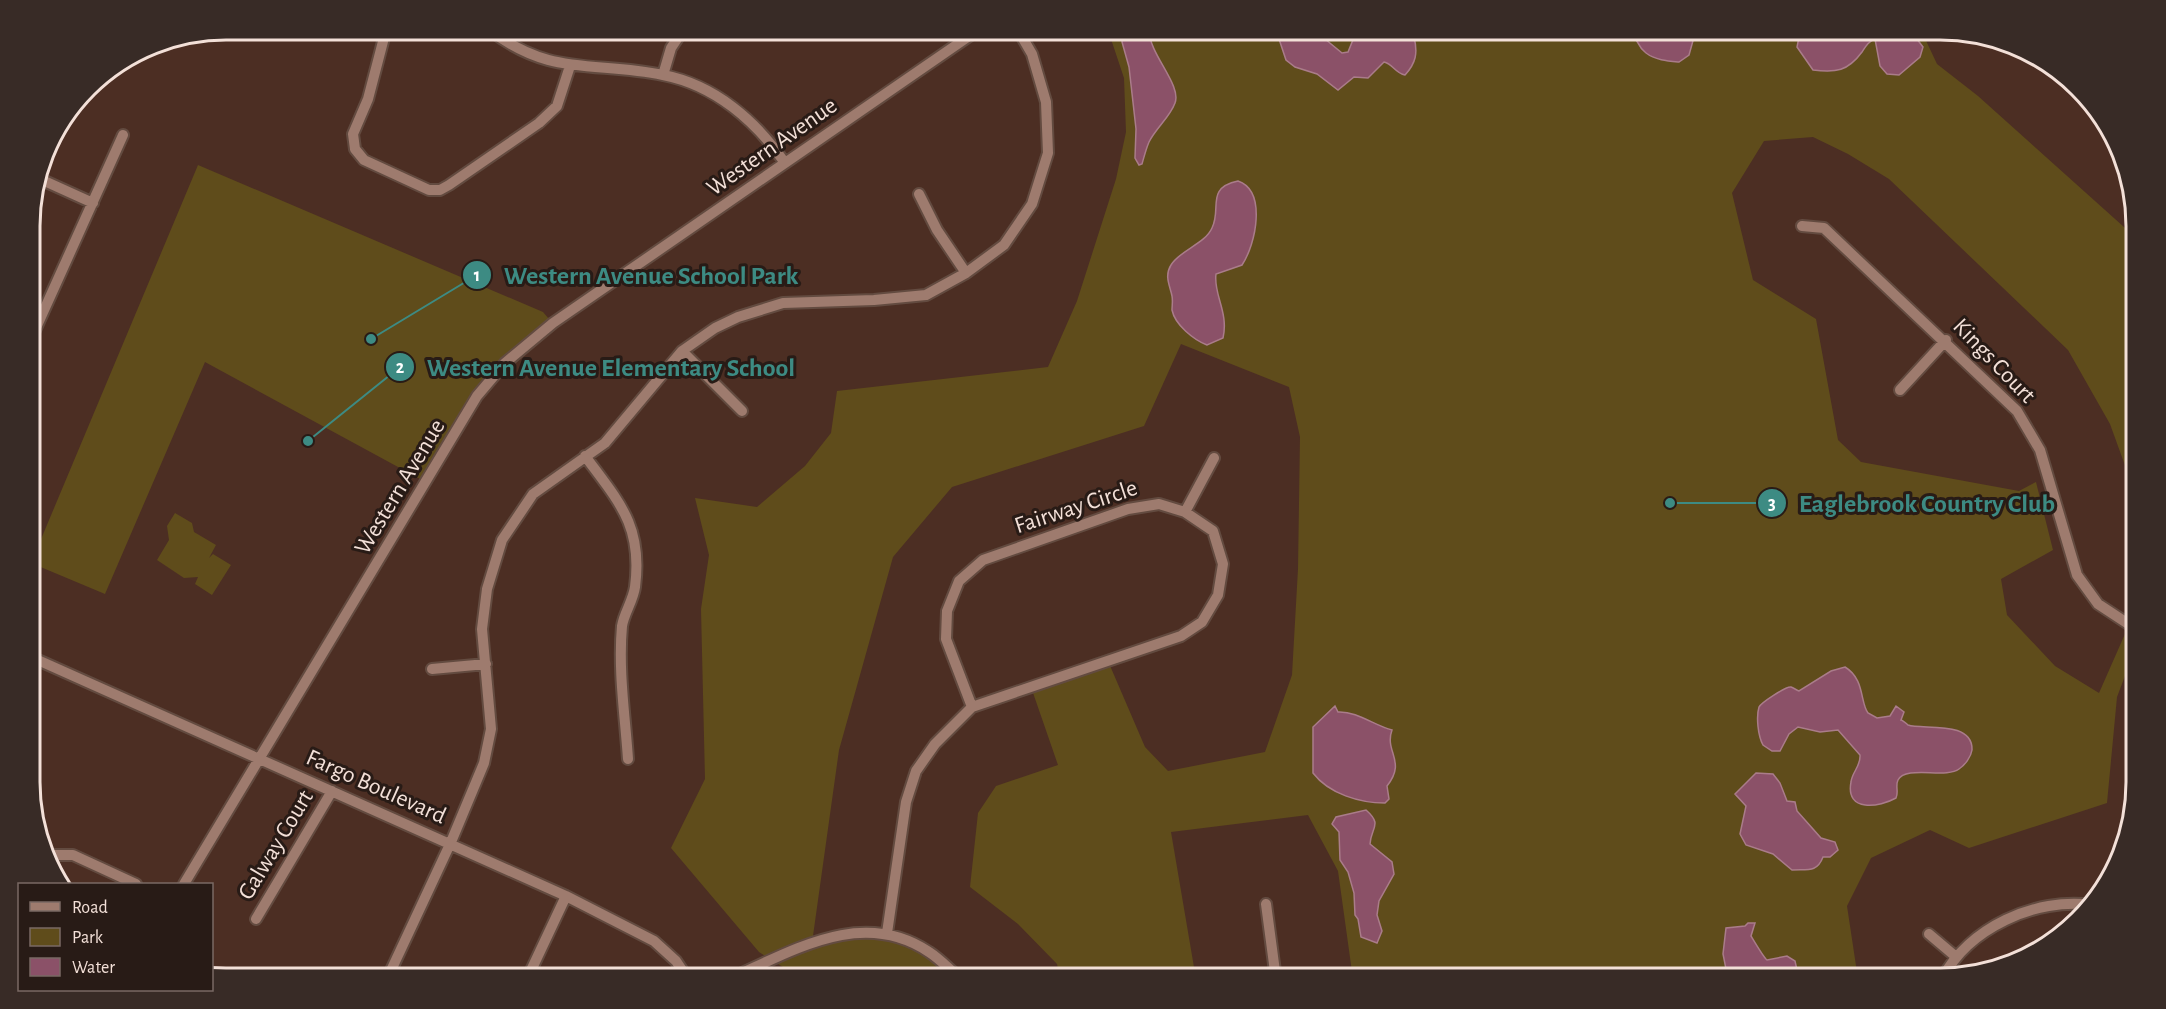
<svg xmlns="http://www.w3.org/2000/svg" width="2166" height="1009" viewBox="0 0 2166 1009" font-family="'Alegreya Sans',sans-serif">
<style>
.green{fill:#5f4c1b}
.water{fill:#8b5168;stroke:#aa7c8a;stroke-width:1.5}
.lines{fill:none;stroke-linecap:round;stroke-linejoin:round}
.minor-casing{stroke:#634b40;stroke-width:14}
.minor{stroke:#9e7b6e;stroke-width:10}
.labels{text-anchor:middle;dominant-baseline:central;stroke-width:6;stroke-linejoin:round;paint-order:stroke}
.street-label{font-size:24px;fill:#f3e0d8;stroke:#281b16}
.rim{fill:none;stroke:#f3e0d8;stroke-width:3}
.leader{fill:none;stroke:#3d8b83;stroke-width:2}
.callout-dot{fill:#3d8b83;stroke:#281b16;stroke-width:2}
.mark-label{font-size:18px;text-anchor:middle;font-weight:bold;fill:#fff}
.callout-label{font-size:26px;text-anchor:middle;font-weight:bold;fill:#3d8b83;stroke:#281b16;stroke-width:6;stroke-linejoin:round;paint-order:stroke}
</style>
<rect width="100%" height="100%" fill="#4c2e23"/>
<path class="green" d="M1108,30H1921L1937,64L1978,96L2134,236L2135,493L2110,424L2068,350L1889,179L1848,154L1813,137L1764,141L1732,193L1753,280L1816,319L1838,440L1861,462L2019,491L2036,482L2053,550L2001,579L2007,615L2055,666L2099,693L2136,609V647L2117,697L2107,803L1969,848L1930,830L1871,858L1847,906L1858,979H1353L1338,871L1308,815L1171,832L1196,979H1060L1057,964L1018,924L970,887L978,813L996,786L1058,765L1031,687L1108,661L1145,747L1168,771L1265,752L1292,675L1298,569L1300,437L1289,387L1181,344L1144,426L952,487L893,557L839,750L812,943L887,933L928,951L961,979H790L786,969L759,952L671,848L705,779L701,609L709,555L695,498L757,507L805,466L831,433L837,391L1048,367L1077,301L1116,179L1126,132L1124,78Z
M198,165L543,312L549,319L503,358L469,401L422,480L205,362L105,594L31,563Z
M175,513L192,523L194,532L216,545L209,558L213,554L231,565L212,595L195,584L198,577L184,578L157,560L169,540L167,526Z"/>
<path class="water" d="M1124,30H1149C1149,54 1182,85 1175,103C1170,117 1156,128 1149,142C1146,149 1144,157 1142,164L1139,165L1135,158L1136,129L1129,67L1122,42Z
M1276,30H1314L1342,53L1348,52L1357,30H1458L1439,35L1433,33L1414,37C1418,53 1416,63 1405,75C1395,73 1393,64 1384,62L1368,78L1354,77L1338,90L1317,74L1295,67L1286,60Z
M1617,30H1696L1689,55L1679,62C1668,61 1655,60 1646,53C1632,42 1644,37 1617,30Z
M1717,30H1760L1745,38Z
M1813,30H1910L1923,47L1920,57L1899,75L1887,74L1880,66L1875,39C1869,41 1866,46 1862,52C1848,71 1836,73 1813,70L1797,47L1799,37Z
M1238,181C1267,191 1256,244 1242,265L1216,274C1213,294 1229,312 1223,338L1207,345C1194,340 1175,325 1172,310C1172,306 1173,301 1172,296C1170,286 1164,276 1171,265C1180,250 1205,244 1212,228C1222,208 1205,188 1238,181Z
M1845,667C1865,679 1860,703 1868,713L1877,718L1890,716L1896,706L1904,712L1901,720C1902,720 1907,724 1908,725C1923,730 1973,720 1972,750C1971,757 1965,765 1959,769C1946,779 1906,765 1898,780C1895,786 1899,792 1896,798C1880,807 1845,813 1851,782C1852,772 1861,766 1860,755L1838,730L1820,732L1798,727L1789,734L1780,751H1772L1763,745C1758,736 1756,717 1759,707C1761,703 1786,686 1791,687C1794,688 1796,690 1799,691L1831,671Z
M1335,706L1338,712C1357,711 1375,726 1392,730C1384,752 1407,761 1387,786L1389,799L1385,803C1360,803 1329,794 1313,773V727Z
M1756,773L1773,774L1780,783L1787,801L1795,802L1797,811L1821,838L1835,842L1838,850L1830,857H1823C1817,873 1807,869 1792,870L1773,854L1746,845L1740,834L1746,806L1735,794Z
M1366,810C1383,825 1371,827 1370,844L1392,862L1394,874L1379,901L1377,915L1382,931L1377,943L1361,937L1358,919L1355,915L1354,893L1348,872L1340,860L1339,832L1332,824L1336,817Z
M1748,923H1755L1751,936C1754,941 1764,958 1767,960L1787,956L1795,961L1797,970L1790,979H1728L1723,954L1726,928L1745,926Z"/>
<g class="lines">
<defs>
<path id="minor" d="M386,30L368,99L353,134L355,149L364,160L429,190H440L449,185L539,123L557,106L570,66
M490,30C550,77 595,61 663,75C715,85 756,121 785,163
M663,75L671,48L683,30
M40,179L93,203
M919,194L937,230L966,273
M1802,226L1824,228L2017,411L2040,450L2077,575L2098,604L2136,629
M31,339L123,135
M682,351L742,411
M1900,390L1946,340
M585,456C619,502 643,526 635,587C633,601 624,613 622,626C618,670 625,715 628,759
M1185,512L1214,458
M31,657L566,896L654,941L676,961L688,979
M432,669L486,664
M51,855H73L136,884
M184,884L477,396L505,363L553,323L978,30
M1266,904L1276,979
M256,919L332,791
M887,933L906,802L916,771L935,744L972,707L1181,636L1202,622L1218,595L1223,564L1213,531L1185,512L1159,504L1128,509L983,560L959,581L947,611L946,639L972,707
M1929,934L1955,956
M387,979L451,842L484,763L491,729L482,629L487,589L502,540L533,494L605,443L682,351L715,328L738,317L783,303L874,300L926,295L966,273L1004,245L1032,204L1048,153L1046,102L1032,54L1018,30
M527,979L566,896
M729,979C793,951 862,907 929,952C940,959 950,970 961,979
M1942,979C1968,928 2036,897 2092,905"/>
</defs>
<use href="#minor" class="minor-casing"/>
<use href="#minor" class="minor"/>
</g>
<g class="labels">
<g class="street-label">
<text transform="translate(772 147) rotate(-35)">Western Avenue</text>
<text transform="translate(1994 361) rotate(46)">Kings Court</text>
<text transform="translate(400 487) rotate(-59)">Western Avenue</text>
<text transform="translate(1076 507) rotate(-18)">Fairway Circle</text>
<text transform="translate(376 787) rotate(24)">Fargo Boulevard</text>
<text transform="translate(276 845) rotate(-59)">Galway Court</text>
</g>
</g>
<path d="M0 0H2166V1009H0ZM226 40H1940A186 186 0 0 1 2126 226V782A186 186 0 0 1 1940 968H226A186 186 0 0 1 40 782V226A186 186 0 0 1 226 40Z" fill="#382b26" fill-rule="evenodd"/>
<path class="rim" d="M226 40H1940A186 186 0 0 1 2126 226V782A186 186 0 0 1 1940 968H226A186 186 0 0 1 40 782V226A186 186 0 0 1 226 40Z"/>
<path class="leader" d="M371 339L477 275M308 441L400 367M1670 503L1772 503"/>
<g class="callout-dot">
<circle cx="371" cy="339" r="6"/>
<circle cx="308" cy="441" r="6"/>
<circle cx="1670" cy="503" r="6"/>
<circle cx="477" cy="275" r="15"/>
<circle cx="400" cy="367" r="15"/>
<circle cx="1772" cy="503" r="15"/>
</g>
<g class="mark-label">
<text x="477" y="281">1</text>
<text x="400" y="373">2</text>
<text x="1772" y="509">3</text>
</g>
<g class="callout-label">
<text x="651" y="284">Western Avenue School Park</text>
<text x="611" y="376">Western Avenue Elementary School</text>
<text x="1927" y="512">Eaglebrook Country Club</text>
</g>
<rect x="18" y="883" width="195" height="108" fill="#281b16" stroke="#796a64" stroke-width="1.5"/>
<rect x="30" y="902" width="30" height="9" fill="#9e7b6e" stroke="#796a64" stroke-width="1.5"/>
<text x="72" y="913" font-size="18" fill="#f3e0d8">Road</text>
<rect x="30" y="928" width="30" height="18" fill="#5f4c1b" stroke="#796a64" stroke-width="1.5"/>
<text x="72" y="943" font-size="18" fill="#f3e0d8">Park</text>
<rect x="30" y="958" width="30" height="18" fill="#8b5168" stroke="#796a64" stroke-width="1.5"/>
<text x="72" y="973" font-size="18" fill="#f3e0d8">Water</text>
</svg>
